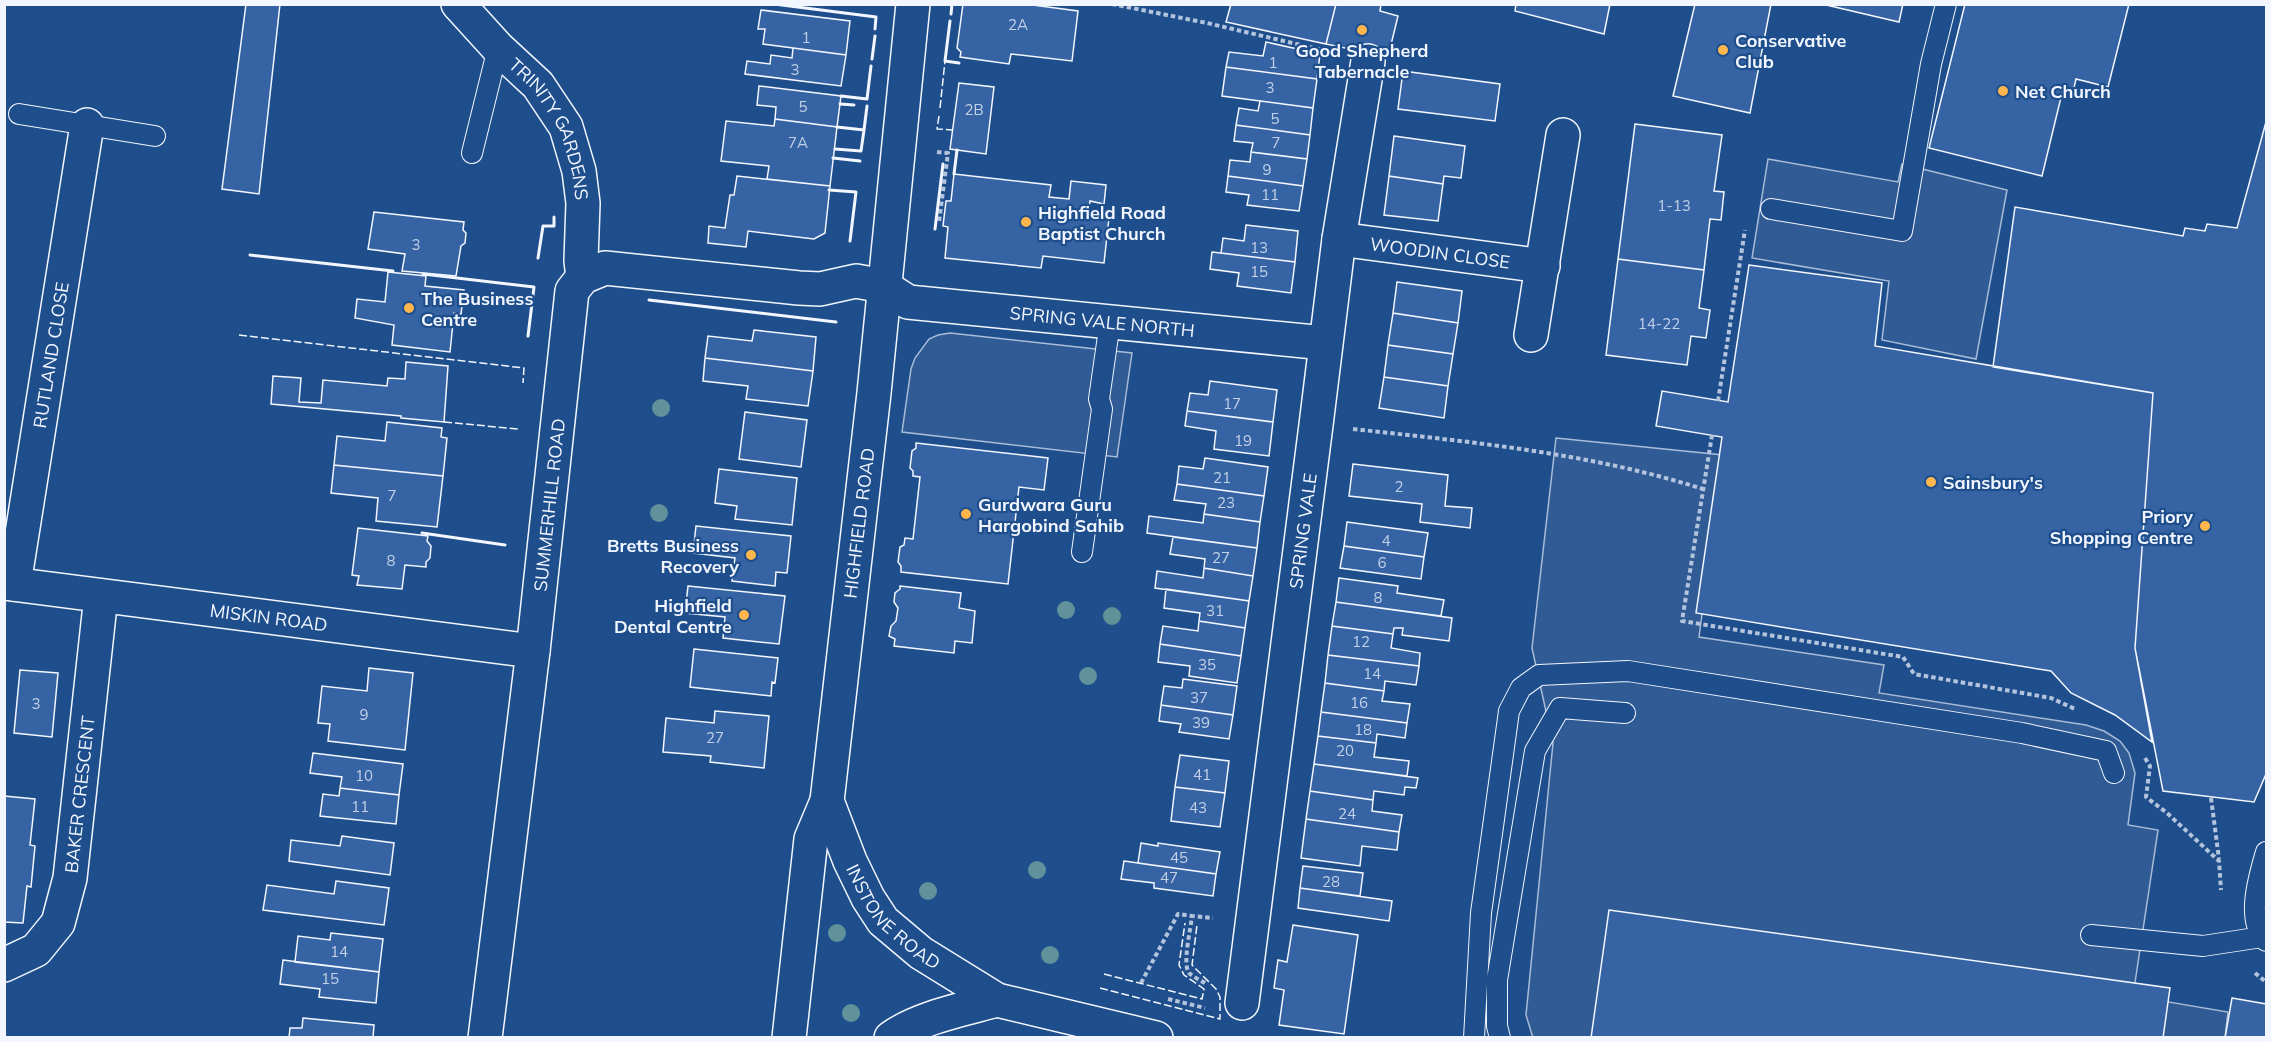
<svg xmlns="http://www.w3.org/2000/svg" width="2271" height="1042" viewBox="0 0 2271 1042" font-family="Mulish,sans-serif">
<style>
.parking{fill:#305b95;stroke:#a8bbd7;stroke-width:1.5}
.building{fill:#3563a3;stroke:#f2f6ff;stroke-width:1.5}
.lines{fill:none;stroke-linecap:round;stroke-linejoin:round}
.service-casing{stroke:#f2f6ff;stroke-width:22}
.minor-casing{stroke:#f2f6ff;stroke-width:36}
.tertiary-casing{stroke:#f2f6ff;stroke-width:36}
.primary-casing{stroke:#f2f6ff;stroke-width:36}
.path{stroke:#b3c4dc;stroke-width:4;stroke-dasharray:4.5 3;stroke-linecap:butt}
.service{stroke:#1f4e8c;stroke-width:20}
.minor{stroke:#1f4e8c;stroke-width:33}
.tertiary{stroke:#1f4e8c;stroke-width:33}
.primary{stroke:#1f4e8c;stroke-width:33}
.fence{stroke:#f2f6ff;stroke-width:1.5;stroke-dasharray:8 3;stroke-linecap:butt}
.wall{stroke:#f2f6ff;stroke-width:3}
.tree{fill:#61919a}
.poi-dot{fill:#ffb74d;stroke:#1f4e8c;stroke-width:2}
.labels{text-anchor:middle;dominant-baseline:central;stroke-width:4.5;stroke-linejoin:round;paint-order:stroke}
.number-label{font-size:15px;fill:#c3d1e8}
.poi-label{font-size:18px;font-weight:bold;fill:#f2f6ff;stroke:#1f4e8c;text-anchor:start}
.street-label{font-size:18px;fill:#f2f6ff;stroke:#1f4e8c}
</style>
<rect width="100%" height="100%" fill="#1f4e8c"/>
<path class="parking" d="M1768,159L1898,182L1902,164L2007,190L1976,359L1882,340L1889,281L1752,258Z
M950,333L1132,353L1117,457L902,432L911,369L915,358L929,339L938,335Z
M1556,438L1723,455L1699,637L1884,665L1879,693L2086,725L2104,731L2120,741L2129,753L2135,773L2128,825L2158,830L2133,996L2228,1012L2225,1038H1533L1526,1015L1553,743L1532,648Z"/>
<path class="building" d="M246,4H280L259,194L222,189Z
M963,4H1025L1078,11L1072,61L1011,54L1009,64L960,57L961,52L957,48Z
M1231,4H1336L1326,44L1226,22Z
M1336,4H1381L1380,11L1398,16L1388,57L1326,44Z
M1516,4H1610L1604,34L1515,11Z
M1695,4H1771L1750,113L1673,96Z
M1822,4H1903L1899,22Z
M1965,4H2129L2108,87L2076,79L2073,92L2063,89L2042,176L1929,148Z
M761,10L850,21L846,55L763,44L765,29H758Z
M1266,42L1320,54L1317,79L1226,67L1229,52L1263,56Z
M793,48L846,55L841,86L745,74L747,61L770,64L771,55L792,58Z
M1226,67L1317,79L1313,108L1222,96Z
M1403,71L1500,84L1495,121L1398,109Z
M959,83L994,87L986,154L950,149Z
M759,86L841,96L837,127L775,119L776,107L757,105Z
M1260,101L1313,108L1310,135L1236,125L1239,108L1258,111Z
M775,119L837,127L830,186L767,179L769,166L721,161L726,121L774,126Z
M2266,122V774L2254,802L2163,791L2135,648L2153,393L1993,367L2015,207L2183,236L2185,228L2205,231L2207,224L2237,228Z
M1635,124L1722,135L1714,191L1724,192L1721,220L1710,219L1704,270L1618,259Z
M1236,125L1310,135L1307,159L1251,152L1253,143L1234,141Z
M1394,136L1465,146L1461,178L1444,176L1443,184L1389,176Z
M1251,152L1307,159L1303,186L1228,176L1230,160L1250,162Z
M954,174L1051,185L1049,197L1069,199L1071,181L1106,185L1104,204L1090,201L1088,215L1109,218L1104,263L1043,256L1041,268L945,258L948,227L943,226L946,201H951Z
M737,176L830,186L825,233L814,239L748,231L746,247L708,243L709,226L725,228L730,195H734Z
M1228,176L1303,186L1299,211L1247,205L1249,195L1226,192Z
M1389,176L1443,184L1438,221L1384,215Z
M374,212L464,222L463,230L466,233L465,243L461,246L456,276L402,271L405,254L368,249Z
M1246,225L1298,231L1295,262L1221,253L1223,238L1244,241Z
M1212,252L1295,262L1291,293L1237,286L1239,273L1210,269Z
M1618,259L1704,270L1699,308L1710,310L1706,338L1691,336L1687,365L1606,355Z
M1749,265L1882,283L1875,346L2153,393L2135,648L2152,742L2115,715L2071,693L2051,671L1696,613L1722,437L1656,426L1662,391L1728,402Z
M388,272L426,276L425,286L464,290L461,314L454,313L450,352L392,345L394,325L355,318L357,299L385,302Z
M1397,282L1462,291L1458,323L1393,313Z
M1393,313L1458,323L1453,354L1388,345Z
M754,330L816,337L813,371L705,358L708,336L752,341Z
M1388,345L1453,354L1448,386L1384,377Z
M705,358L813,371L808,406L746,399L748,386L703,381Z
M406,362L448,366L444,422L401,418V416L271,404L273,376L301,378L299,402L321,403L323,380L387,386L388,378L405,379Z
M1384,377L1448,386L1444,418L1379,408Z
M1210,381L1277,390L1273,422L1187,411L1190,393L1208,395Z
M1187,411L1273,422L1269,456L1214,449L1216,431L1185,426Z
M745,412L807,420L801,467L739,459Z
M387,422L442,428L441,437L447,438L443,476L334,465L337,436L385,441Z
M916,443L1048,458L1044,490L1019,487L1008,584L901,572V566L898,562L900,547L904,545L905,538L913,539L920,477L913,476V471L910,468L912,451L916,448Z
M1205,458L1268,467L1264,496L1177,484L1179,466L1203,469Z
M1353,464L1448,475L1445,506L1472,508L1470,528L1420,522L1422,504L1349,496Z
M334,465L443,476L437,527L376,521L378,498L331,493Z
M719,469L797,478L792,525L735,519L737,506L715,503Z
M1177,484L1264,496L1260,522L1204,514L1206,504L1174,500Z
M1204,514L1260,522L1257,548L1147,533L1149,516L1203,523Z
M1347,522L1428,533L1424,557L1344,546Z
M696,526L791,536L787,573L776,572L775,586L732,581L735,558L693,553Z
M358,528L428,536L427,541L431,546L430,558L426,562V567L405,565L402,589L357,585L359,576L352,575Z
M1173,537L1257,548L1253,576L1204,568L1205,559L1170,554Z
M1344,546L1424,557L1421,579L1340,568Z
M1204,568L1253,576L1249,601L1155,588L1157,571L1203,578Z
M1339,578L1398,586L1397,593L1444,600L1441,616L1336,602Z
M688,586L785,596L779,644L723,638L725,617L685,613Z
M900,586L961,593L959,608L975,611L972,643L955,641L954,653L894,646L895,639L889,636L891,626L896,621L898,608L894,602L895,593L900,589Z
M1166,589L1249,601L1245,628L1199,621L1200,613L1164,608Z
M1336,602L1452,618L1449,641L1402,635L1403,628H1394L1393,634L1332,626Z
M1199,621L1245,628L1241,656L1160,644L1163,626L1198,631Z
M1332,626L1393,634L1391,648L1420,653L1419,666L1328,655Z
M1160,644L1241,656L1237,683L1189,676L1190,666L1158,662Z
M694,649L778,658L775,683L772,682L771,696L690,687Z
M1328,655L1419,666L1416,685L1385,681L1384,691L1325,683Z
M369,668L413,673L405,750L328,741L330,724L318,723L322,686L367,691Z
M20,670L58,673L52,737L14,733Z
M1183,679L1237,686L1233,715L1161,705L1164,686L1182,688Z
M1325,683L1384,691L1382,701L1410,704L1407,723L1321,712Z
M1161,705L1233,715L1229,739L1179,732L1181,724L1159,721Z
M715,711L769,716L764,768L710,762L711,756L663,752L666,718L714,723Z
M1321,712L1407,723L1405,738L1377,734L1376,743L1318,736Z
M1318,736L1376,743L1374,757L1409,761L1407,776L1314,764Z
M313,753L403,764L399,795L340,788L342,777L310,773Z
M1180,755L1229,761L1225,793L1175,787Z
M1314,764L1418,778L1416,788L1405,787L1404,795L1374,791L1373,800L1310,791Z
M1175,787L1225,793L1220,827L1171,821Z
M340,788L399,795L396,824L320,816L323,794L339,796Z
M1310,791L1373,800L1372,811L1402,815L1399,832L1306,819Z
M4,796L35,799L30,845L35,846L31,887L27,886L23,923L4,922Z
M1306,819L1399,832L1397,850L1362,846L1360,866L1301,858Z
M342,836L394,843L390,875L289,861L291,840L340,846Z
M1141,843L1158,846V843L1220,852L1216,874L1138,863Z
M1124,861L1216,874L1213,896L1154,888V883L1121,879Z
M1303,866L1363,873L1360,896L1300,888Z
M336,881L389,888L384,925L263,910L267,885L334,894Z
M1300,888L1392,901L1389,921L1298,908Z
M1609,910L2170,988L2163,1038H1591Z
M1293,925L1358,935L1344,1034L1279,1025L1284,990L1274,988L1278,960L1287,962Z
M331,933L383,939L379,972L295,962L298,936L330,940Z
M283,960L379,972L376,1003L319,997L320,989L280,984Z
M2232,998L2266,1004V1038H2225Z
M303,1018L374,1025L373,1038H289L290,1028H302Z"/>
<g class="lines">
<defs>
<path id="service" d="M19,114L155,136
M472,153L498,48
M1771,209L1902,231L1931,64L1946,4
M1082,552L1102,409L1099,399L1110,322
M2266,852C2259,876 2245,921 2266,941
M2091,935L2203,946L2262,937
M1474,1038L1481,913L1509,711L1521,688L1539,675L1628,671L2022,733L2106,751L2114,773
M1500,1038L1497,1026V980L1535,751L1560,708L1625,713"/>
<g id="minor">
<path id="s1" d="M458,4L498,48L538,85L566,127L579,171L583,203L581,261L583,277"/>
<path id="s2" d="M1339,239L1543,266"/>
<path d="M1531,335L1563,135"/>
<path id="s3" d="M4,583L533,651"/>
<path id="s4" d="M14,584L87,125"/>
<path id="s5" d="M4,965L36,950L58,923L70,878L101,596"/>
<path id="s6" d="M1242,1003L1316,425L1339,239L1368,61"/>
<path id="s7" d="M485,1038L533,651L572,291L583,277L605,268L799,288L820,289L856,281L883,286L908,302L1325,343"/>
</g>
<path id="tertiary" d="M789,1038L811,839L827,801
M891,1038C918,1018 964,1009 997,1000"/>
<g id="primary">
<path id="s8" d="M913,4L874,393L827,801L850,861L868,898L883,921L921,953L997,1000L1156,1038"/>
</g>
</defs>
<use href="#service" class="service-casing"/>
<use href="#minor" class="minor-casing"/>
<use href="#tertiary" class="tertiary-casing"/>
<use href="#primary" class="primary-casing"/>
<path class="path" d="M1112,4L1207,23L1331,52
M937,152L948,153L939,222
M1718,401L1745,230
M1353,429C1471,442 1590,453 1703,489
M1712,435L1682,621L1903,657L1914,674L2051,698L2075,709
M2145,758L2150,766L2146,797L2167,813L2219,861L2221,890
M2211,798L2219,859
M2255,973L2266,982
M1141,983L1178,914L1192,916
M1205,983C1200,980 1193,977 1189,973C1182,964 1191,928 1192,916L1213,918
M1168,999L1205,1008"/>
<use href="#service" class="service"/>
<use href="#minor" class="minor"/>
<use href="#tertiary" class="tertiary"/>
<use href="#primary" class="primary"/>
<path class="fence" d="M940,108L945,61
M939,116L937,129L953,130
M239,335L524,368L523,383
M444,422L518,429
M1104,974L1202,999L1204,989L1184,975L1179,965L1185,923
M1100,988L1220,1019V997L1216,989L1192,965L1197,925"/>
<path class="wall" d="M774,4L876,17L875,29
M951,14L952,4
M950,21L945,61L959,63
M872,59L875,36
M841,96L867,99L871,66
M840,104L854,105
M837,127L864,130L867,106
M835,149L861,151L864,130
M833,158L860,161
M954,174L957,150
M829,190L856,192L850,241
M935,229L943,164
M250,255L393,271
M538,258L543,226H554V217
M423,274L534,287L528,336
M649,300L836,322
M422,533L505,545"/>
</g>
<g class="tree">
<circle cx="661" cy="408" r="9"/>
<circle cx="659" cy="513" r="9"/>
<circle cx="1066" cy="610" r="9"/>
<circle cx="1112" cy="616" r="9"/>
<circle cx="1088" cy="676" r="9"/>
<circle cx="1037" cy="870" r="9"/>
<circle cx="928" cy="891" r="9"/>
<circle cx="837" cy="933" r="9"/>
<circle cx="1050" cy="955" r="9"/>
<circle cx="851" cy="1013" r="9"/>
</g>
<g class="poi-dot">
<circle cx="1362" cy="30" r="6"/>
<circle cx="1723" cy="50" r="6"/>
<circle cx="2003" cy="91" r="6"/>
<circle cx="1026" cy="222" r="6"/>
<circle cx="409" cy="308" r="6"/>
<circle cx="1931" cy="482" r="6"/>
<circle cx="966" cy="514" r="6"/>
<circle cx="2205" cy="526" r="6"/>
<circle cx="751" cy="555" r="6"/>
<circle cx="744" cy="615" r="6"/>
</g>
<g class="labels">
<g class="number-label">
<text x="1018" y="24">2A</text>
<text x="806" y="37">1</text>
<text x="1273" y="62">1</text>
<text x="795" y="69">3</text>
<text x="1270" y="87">3</text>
<text x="803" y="106">5</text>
<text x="974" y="109">2B</text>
<text x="1275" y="118">5</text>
<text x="798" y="142">7A</text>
<text x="1276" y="142">7</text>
<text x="1267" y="169">9</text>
<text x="1270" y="194">11</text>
<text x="1674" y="205">1-13</text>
<text x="416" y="244">3</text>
<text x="1259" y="247">13</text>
<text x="1259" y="271">15</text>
<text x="1659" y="323">14-22</text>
<text x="1232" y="403">17</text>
<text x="1243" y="440">19</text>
<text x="1222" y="477">21</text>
<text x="1399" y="486">2</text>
<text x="392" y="495">7</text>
<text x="1226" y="502">23</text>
<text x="1386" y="540">4</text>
<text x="1221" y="557">27</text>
<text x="391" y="560">8</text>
<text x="1382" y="562">6</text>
<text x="1378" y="597">8</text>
<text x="1215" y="610">31</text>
<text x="1361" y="641">12</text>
<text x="1207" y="664">35</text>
<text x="1372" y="673">14</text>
<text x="1199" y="697">37</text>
<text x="1359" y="702">16</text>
<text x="36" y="703">3</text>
<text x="364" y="714">9</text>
<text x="1201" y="722">39</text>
<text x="1363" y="729">18</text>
<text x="715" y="737">27</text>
<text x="1345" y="750">20</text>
<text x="1202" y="774">41</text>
<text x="364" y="775">10</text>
<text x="360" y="806">11</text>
<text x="1198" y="807">43</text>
<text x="1347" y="813">24</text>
<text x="1179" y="857">45</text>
<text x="1169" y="877">47</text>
<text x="1331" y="881">28</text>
<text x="339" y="951">14</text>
<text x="330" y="978">15</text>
</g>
<g class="poi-label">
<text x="1735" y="40">Conservative<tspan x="1735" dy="21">Club</tspan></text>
<text x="1362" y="50" text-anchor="middle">Good Shepherd<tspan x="1362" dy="21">Tabernacle</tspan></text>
<text x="2015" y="91">Net Church</text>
<text x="1038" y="212">Highfield Road<tspan x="1038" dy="21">Baptist Church</tspan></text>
<text x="421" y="298">The Business<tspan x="421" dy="21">Centre</tspan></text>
<text x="1943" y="482">Sainsbury's</text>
<text x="978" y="504">Gurdwara Guru<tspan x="978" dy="21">Hargobind Sahib</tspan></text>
<text x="2193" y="516" text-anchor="end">Priory<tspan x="2193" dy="21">Shopping Centre</tspan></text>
<text x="739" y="545" text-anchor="end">Bretts Business<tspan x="739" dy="21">Recovery</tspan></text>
<text x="732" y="605" text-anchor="end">Highfield<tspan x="732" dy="21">Dental Centre</tspan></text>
</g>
<g class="street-label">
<text stroke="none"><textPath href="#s1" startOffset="159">TRINITY GARDENS</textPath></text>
<text stroke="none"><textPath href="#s2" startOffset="102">WOODIN CLOSE</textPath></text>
<text stroke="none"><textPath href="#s7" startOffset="1299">SPRING VALE NORTH</textPath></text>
<text stroke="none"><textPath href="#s4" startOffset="232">RUTLAND CLOSE</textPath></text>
<text stroke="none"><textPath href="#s7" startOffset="537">SUMMERHILL ROAD</textPath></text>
<text transform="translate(859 523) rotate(-83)">HIGHFIELD ROAD</text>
<text stroke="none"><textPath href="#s6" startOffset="476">SPRING VALE</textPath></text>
<text stroke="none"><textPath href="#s3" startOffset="267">MISKIN ROAD</textPath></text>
<text stroke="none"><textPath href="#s5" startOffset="201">BAKER CRESCENT</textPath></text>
<text stroke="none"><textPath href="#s8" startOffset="938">INSTONE ROAD</textPath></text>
</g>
</g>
<rect width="2271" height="1042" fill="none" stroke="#f2f6ff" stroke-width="12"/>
</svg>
